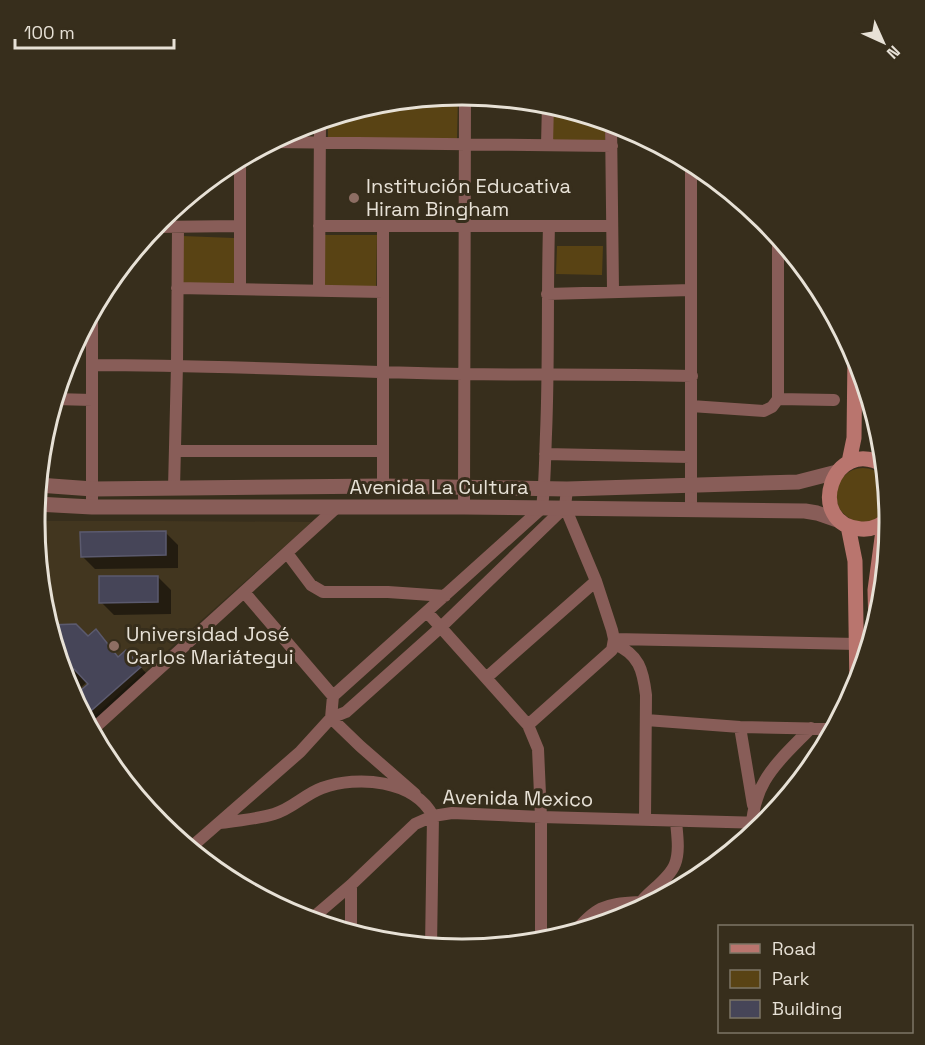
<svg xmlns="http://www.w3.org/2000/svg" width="925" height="1045" viewBox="0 0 925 1045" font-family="'Space Grotesk',sans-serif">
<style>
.built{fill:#42361f}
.green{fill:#594314}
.shadow{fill:#0007}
.building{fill:#464558;stroke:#5b5a6e;stroke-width:1.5}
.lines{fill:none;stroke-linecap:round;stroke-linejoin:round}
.minor{stroke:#885d58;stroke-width:12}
.tertiary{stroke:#885d58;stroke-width:15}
.secondary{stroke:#b9756e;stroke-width:15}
.education-dot{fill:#8d6e63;stroke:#372e1c;stroke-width:2}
.labels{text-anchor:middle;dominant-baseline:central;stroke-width:6;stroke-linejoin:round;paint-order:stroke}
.poi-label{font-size:20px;fill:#e7e1d6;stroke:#372e1c;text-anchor:start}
.street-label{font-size:20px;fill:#e7e1d6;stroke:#372e1c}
.rim{fill:none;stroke:#e7e1d6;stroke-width:3}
</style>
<rect width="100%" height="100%" fill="#372e1c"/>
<path class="built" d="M35,521H161L312,522L86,723L67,686L43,606Z"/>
<path class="green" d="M458,95L457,142L328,140V118L379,103Z
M553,105L605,121V146L553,145Z
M323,235H377L376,292L322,290Z
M182,236L234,238V288L181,289Z
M557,246H603L602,275L556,274Z
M836 495a27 27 0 1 1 54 0a27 27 0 1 1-54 0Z"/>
<path class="shadow" d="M165,532L178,545V568L95,569L82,556Z
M158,577L171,590V614L114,615L101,602Z
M49,626L88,638L96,631L119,658L139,665L152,680L99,728L74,699L90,684L87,682L79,689L67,677L65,678Z"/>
<path class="building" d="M166,531V555L81,557L80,532Z
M99,576H158V602L99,603Z
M76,624L88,636L96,629L118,657L126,650L141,667L85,716L73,697L88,684L74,669L64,678L48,625Z"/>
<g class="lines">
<path class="minor" d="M611,123L613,290
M271,142L612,146
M547,145L548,103
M240,159V289
M691,162V511
M319,226H612
M154,227L240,226
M177,288L383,292
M319,290L320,121
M547,294L691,290
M93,365C217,365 340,372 463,374C539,375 615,374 692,376
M55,399L92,400
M778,399L834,400
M691,406L764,411L772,407L778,399V236
M175,451H383
M545,454L690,457
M383,486V226
M174,488L177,365L178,227
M92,507V312
M464,507L465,95
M287,553L311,585L323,592H388L445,596
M244,592L333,696
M427,612L528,725L538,749L541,817V943
M614,639L857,644
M614,644C639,654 643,670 646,695L645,820
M486,678L596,581
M646,720L740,727L835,729
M528,725L612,650L614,639L612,630L596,581L565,507L567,489
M740,727L753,805
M91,731L336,508
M415,794L360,746L331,718L333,696L542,508C545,483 545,459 546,434C549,365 547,295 549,226
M220,823C237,821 257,819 274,814C292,809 305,794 322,788C358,775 414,780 433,816L431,947
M751,837C752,782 775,765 811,728
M189,849L300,752L331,718L346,712L441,627L565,507
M637,912C637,897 668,883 675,864C680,851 677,834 676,821
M309,921L351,885L415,824L433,816L452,813L541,817L767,823
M351,934V885
M572,934C598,907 601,904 639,902"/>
<path class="tertiary" d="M38,485L93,489L383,486L567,489L798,482L837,472
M36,504L92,507H464L805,511L817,513L840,521"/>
<path class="secondary" d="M872,406L879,447L884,465
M849,462L854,438L855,354
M885,466C832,433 804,525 861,529C873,530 882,525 890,517
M848,526L855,561L857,689
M876,628L875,590L884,523"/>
</g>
<g class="education-dot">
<circle cx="354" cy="198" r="6"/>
<circle cx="114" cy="646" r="6"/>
</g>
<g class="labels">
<g class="poi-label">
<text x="366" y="186">Institución Educativa<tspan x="366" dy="23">Hiram Bingham</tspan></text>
<text x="126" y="634">Universidad José<tspan x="126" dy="23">Carlos Mariátegui</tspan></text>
</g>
<g class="street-label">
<text x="439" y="487">Avenida La Cultura</text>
<text transform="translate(518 798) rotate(1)">Avenida Mexico</text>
</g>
</g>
<path d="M0 0H925V1045H0ZM45 522a417 417 0 1 1 834 0a417 417 0 1 1-834 0Z" fill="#372e1c" fill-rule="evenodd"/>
<path class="rim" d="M45 522a417 417 0 1 1 834 0a417 417 0 1 1-834 0Z"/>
<rect x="718" y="925" width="195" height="108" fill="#372e1c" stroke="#7d7666" stroke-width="1.5"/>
<rect x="730" y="944" width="30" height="9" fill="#b9756e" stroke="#7d7666" stroke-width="1.5"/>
<text x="772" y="955" font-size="18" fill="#e7e1d6">Road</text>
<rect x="730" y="970" width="30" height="18" fill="#594314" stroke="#7d7666" stroke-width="1.5"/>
<text x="772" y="985" font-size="18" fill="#e7e1d6">Park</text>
<rect x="730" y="1000" width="30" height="18" fill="#464558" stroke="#7d7666" stroke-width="1.5"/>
<text x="772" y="1015" font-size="18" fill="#e7e1d6">Building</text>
<g transform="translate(883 42) rotate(135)" stroke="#372e1c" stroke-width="4.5" paint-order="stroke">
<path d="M0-4.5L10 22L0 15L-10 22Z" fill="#e7e1d6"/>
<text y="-9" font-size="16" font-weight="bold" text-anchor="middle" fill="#e7e1d6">N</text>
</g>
<path d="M15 39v9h159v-9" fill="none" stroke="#e7e1d6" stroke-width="3"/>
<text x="24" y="39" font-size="18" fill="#e7e1d6" stroke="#372e1c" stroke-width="4.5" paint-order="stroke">100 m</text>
</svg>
